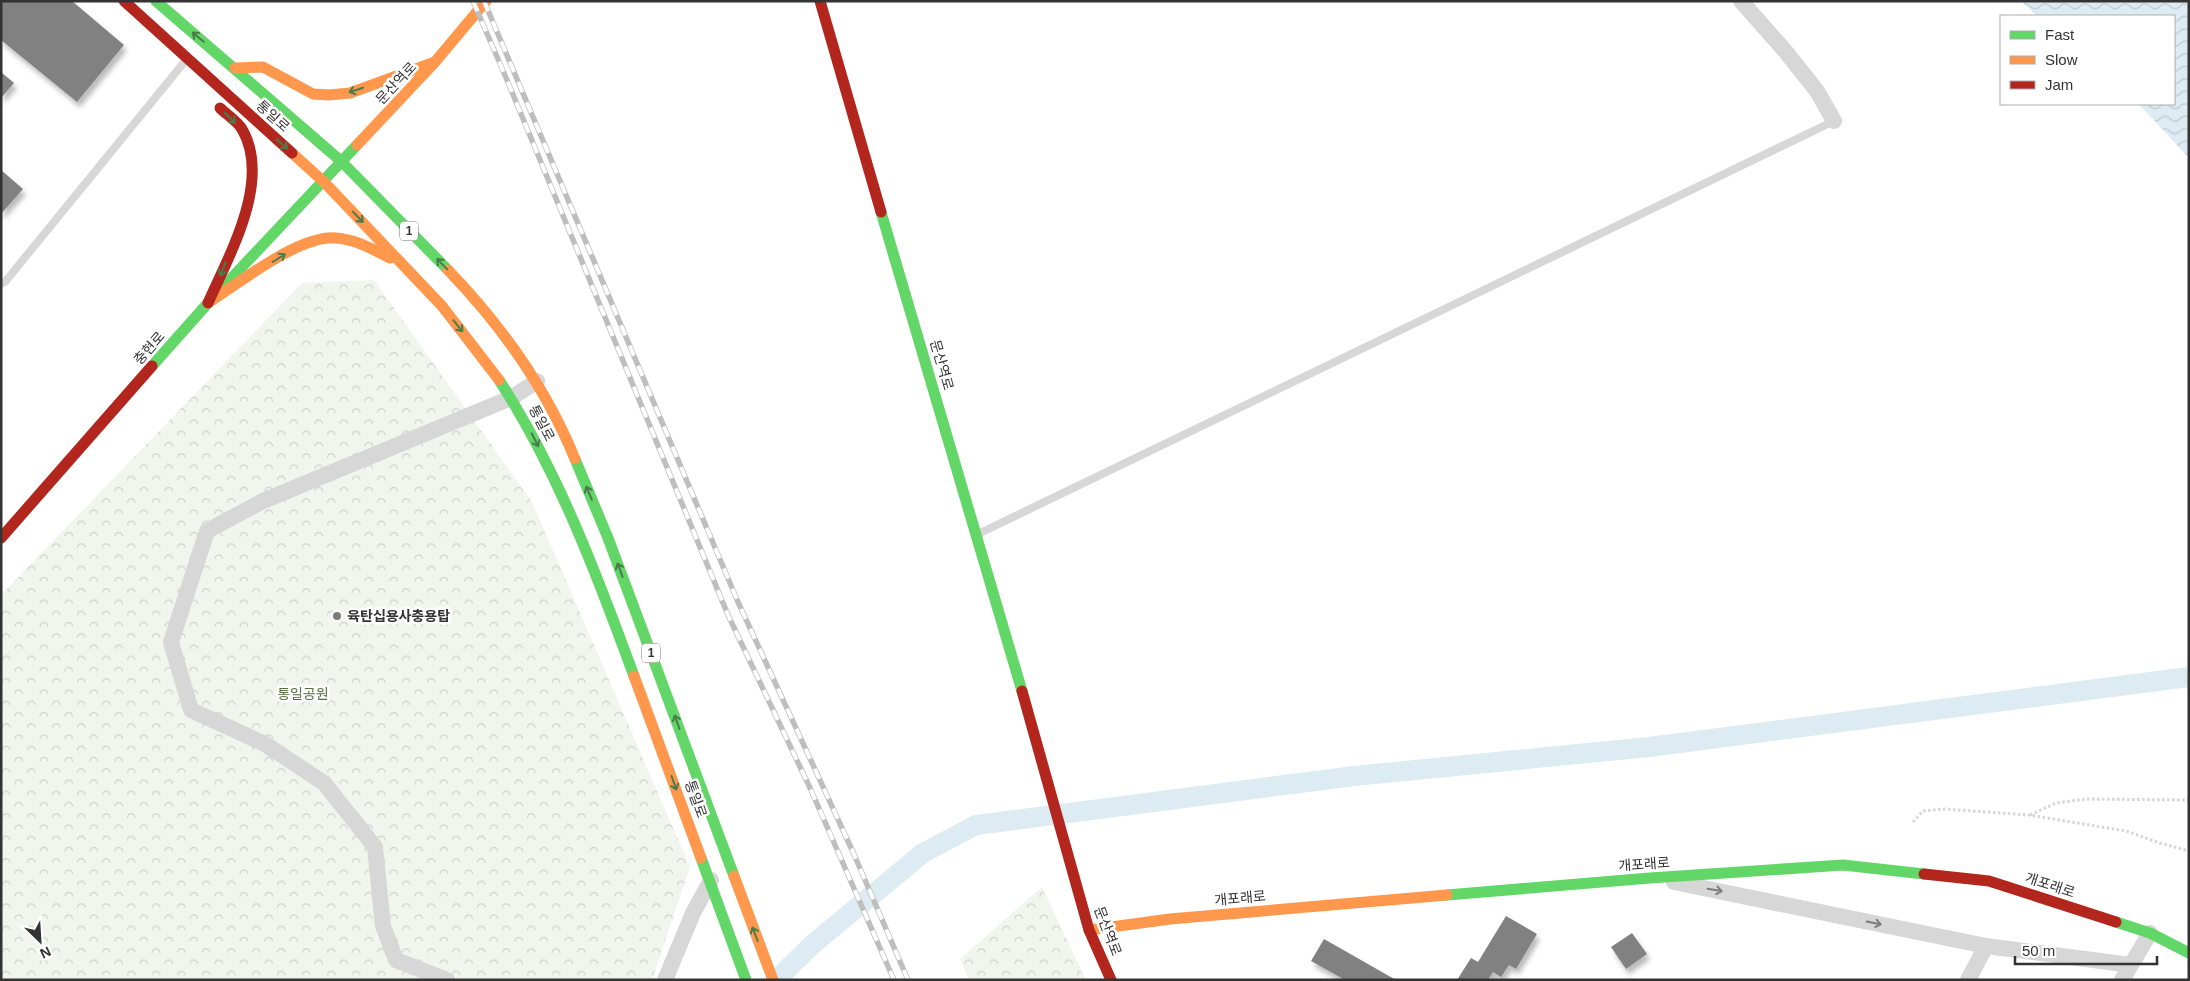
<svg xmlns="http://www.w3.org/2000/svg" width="2190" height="981" viewBox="0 0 2190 981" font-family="Helvetica,'Noto Sans KR',sans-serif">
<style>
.park{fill:url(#park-crowns)}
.water{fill:url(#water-waves)}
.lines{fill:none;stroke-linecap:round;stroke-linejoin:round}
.canal{stroke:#ddebf3;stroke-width:20}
.building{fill:#818181;filter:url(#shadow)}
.path{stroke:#d6d6d6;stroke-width:3;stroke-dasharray:2.5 2.5;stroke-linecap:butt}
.lane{stroke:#d7d7d7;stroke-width:8}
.street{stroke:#d7d7d7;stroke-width:16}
.fast{stroke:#63d668;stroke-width:11}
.slow{stroke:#ff974d;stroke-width:11}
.jam{stroke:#b3261e;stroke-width:11}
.rail-casing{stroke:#bebebe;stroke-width:5.5}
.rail{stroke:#fff;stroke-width:4;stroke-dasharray:11;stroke-linecap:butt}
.oneway{stroke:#497c4b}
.oneway2{stroke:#7d7d7d}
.poi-dot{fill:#7a7a7a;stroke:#fff;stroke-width:2}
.labels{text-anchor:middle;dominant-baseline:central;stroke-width:5;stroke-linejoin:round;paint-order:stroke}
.shield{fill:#fff;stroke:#707070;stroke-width:1}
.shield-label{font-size:12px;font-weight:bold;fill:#333}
.street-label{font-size:14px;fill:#333;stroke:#fff}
.poi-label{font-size:14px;font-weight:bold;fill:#333;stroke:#fff;text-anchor:start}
.park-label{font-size:14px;fill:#56703f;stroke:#fff}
</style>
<defs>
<pattern id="park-crowns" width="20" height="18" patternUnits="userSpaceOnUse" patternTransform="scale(1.25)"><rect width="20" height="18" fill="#f1f5ed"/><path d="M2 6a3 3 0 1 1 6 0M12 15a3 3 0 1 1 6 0" fill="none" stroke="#cfd2cc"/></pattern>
<pattern id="water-waves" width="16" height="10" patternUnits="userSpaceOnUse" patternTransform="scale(1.25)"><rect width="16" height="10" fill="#ddebf3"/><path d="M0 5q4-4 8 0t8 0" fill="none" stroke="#becad1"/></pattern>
<filter id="shadow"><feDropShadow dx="3" dy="5.5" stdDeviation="2.5" flood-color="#0004"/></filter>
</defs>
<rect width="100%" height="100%" fill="#fff"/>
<path class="park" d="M374,280L532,502L690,867L652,980H1V595L302,283Z
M1042,887L1086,980H969L960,959Z"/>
<path class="water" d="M2021,1H2189V158L2139,104H2174V16H2037Z"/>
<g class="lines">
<path class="canal" d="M776,980L813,944L923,853L976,825L1354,776L1649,747L2189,677"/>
</g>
<path class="building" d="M1,1H72L124,45L77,102L1,40Z
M1,72L14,83L1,98Z
M1,170L23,189L1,214Z
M1506,916L1537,934L1516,969L1509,965L1501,977L1493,972L1488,980H1457L1471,958L1478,962Z
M1632,933L1647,954L1626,969L1611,947Z
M1324,939L1396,980H1345L1311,961Z"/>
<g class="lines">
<path class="path" d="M2030,815L2056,803L2086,799L2189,800
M1913,822L1923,811L1944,809L2029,815L2126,831L2160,843L2189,851"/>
<path class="lane" d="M1,284L5,282L186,60
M978,534L1834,121"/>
<path class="street" d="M1741,1L1786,52L1817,91L1834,121
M1674,882L1986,946L2131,965
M447,980L396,960L383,926L375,847L324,783L265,744L191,710L171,642L207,531L263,501L511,398L537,381
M665,980L693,913L711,880
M1968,980L1986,946
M2122,980L2150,933"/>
<path class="fast" d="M156,1L342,162L448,270
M881,212L1022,691
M152,366L208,303L357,145
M499,380C558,471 597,575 634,676
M575,459L608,538L734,876
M701,858L746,980
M1447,895L1650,878L1843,865L1924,874
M2116,922L2150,933L2189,953"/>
<path class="slow" d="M235,68L263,67L313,94L329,95L350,93L435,62
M357,145L435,62L486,1
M292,153L324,182L442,306L499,380
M448,270C501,325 546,388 575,459
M208,303C239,283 299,235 336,238C355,239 374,250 390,258
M634,676L701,858
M734,876L773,980
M1089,930L1170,919L1447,895"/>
<path class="jam" d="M124,1L292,153
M820,1L881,212
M208,303C229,255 272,181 242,129C237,121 227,115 220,108
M1,538L152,366
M1022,691L1089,930L1111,980
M1924,874L1989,881L2116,922"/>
<defs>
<path id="rail" d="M473,1L507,80L728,615L811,790L894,980
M484,1L738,602L853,852L908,980"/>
</defs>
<use href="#rail" class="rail-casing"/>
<use href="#rail" class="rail"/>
</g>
<defs><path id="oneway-shaft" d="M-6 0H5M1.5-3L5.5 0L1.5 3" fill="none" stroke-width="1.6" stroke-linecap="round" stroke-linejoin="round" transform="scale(1.25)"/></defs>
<g class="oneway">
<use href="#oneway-shaft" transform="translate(198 37) rotate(-140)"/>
<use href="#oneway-shaft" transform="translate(356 90) rotate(162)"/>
<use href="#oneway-shaft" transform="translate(230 118) rotate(44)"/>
<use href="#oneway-shaft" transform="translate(282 144) rotate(42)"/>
<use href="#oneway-shaft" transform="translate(358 217) rotate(46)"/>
<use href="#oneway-shaft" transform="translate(279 258) rotate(-32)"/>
<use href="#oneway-shaft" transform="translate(442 264) rotate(-134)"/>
<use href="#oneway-shaft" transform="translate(223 269) rotate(112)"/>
<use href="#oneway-shaft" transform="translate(458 326) rotate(51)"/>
<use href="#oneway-shaft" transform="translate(535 440) rotate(63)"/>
<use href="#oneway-shaft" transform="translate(589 493) rotate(-113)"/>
<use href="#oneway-shaft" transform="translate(620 570) rotate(-110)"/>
<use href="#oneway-shaft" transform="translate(677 722) rotate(-110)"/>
<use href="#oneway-shaft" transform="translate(674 783) rotate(70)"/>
<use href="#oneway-shaft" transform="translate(755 934) rotate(-111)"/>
</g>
<g class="oneway2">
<use href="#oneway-shaft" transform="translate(1715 890) rotate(10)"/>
<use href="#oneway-shaft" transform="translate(1874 923) rotate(11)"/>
</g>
<circle class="poi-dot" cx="337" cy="616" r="5"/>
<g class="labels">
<g class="shield">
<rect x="400" y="221.5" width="18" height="19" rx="4"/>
<rect x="642" y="643.5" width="18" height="19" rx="4"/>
</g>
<g class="shield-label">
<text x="409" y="231">1</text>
<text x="651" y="653">1</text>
</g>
<g class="street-label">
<text transform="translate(396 83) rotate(-47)">문산역로</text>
<text transform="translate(273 116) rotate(42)">통일로</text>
<text transform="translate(149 348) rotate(-49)">충현로</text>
<text transform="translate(942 365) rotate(74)">문산역로</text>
<text transform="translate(542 423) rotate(62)">통일로</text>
<text transform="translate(696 799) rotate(70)">통일로</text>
<text transform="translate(1644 864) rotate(-4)">개포래로</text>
<text transform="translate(2050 885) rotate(18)">개포래로</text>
<text transform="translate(1240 898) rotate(-5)">개포래로</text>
<text transform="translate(1108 931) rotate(69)">문산역로</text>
</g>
<g class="poi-label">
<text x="347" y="616">육탄십용사충용탑</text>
</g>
<g class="park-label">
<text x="303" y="694">통일공원</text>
</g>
</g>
<rect width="2190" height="981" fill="none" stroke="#333333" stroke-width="5"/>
<rect x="2000" y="15" width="175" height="90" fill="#ffffff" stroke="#adadad"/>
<rect x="2010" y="31" width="25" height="8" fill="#63d668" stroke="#adadad"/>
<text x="2045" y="40" font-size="15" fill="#333333">Fast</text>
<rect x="2010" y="56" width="25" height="8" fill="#ff974d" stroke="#adadad"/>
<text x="2045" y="65" font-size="15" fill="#333333">Slow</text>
<rect x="2010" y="81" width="25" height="8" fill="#b3261e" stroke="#adadad"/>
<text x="2045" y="90" font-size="15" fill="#333333">Jam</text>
<g transform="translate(40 941) rotate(155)" stroke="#ffffff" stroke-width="4" paint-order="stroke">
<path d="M0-4L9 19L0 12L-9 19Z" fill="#333333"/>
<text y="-8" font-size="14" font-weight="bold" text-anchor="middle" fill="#333333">N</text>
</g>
<path d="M2015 956v8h142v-8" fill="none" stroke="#333333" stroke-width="2.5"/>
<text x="2022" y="956" font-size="15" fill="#333333" stroke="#ffffff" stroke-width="4" paint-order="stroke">50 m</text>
</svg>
